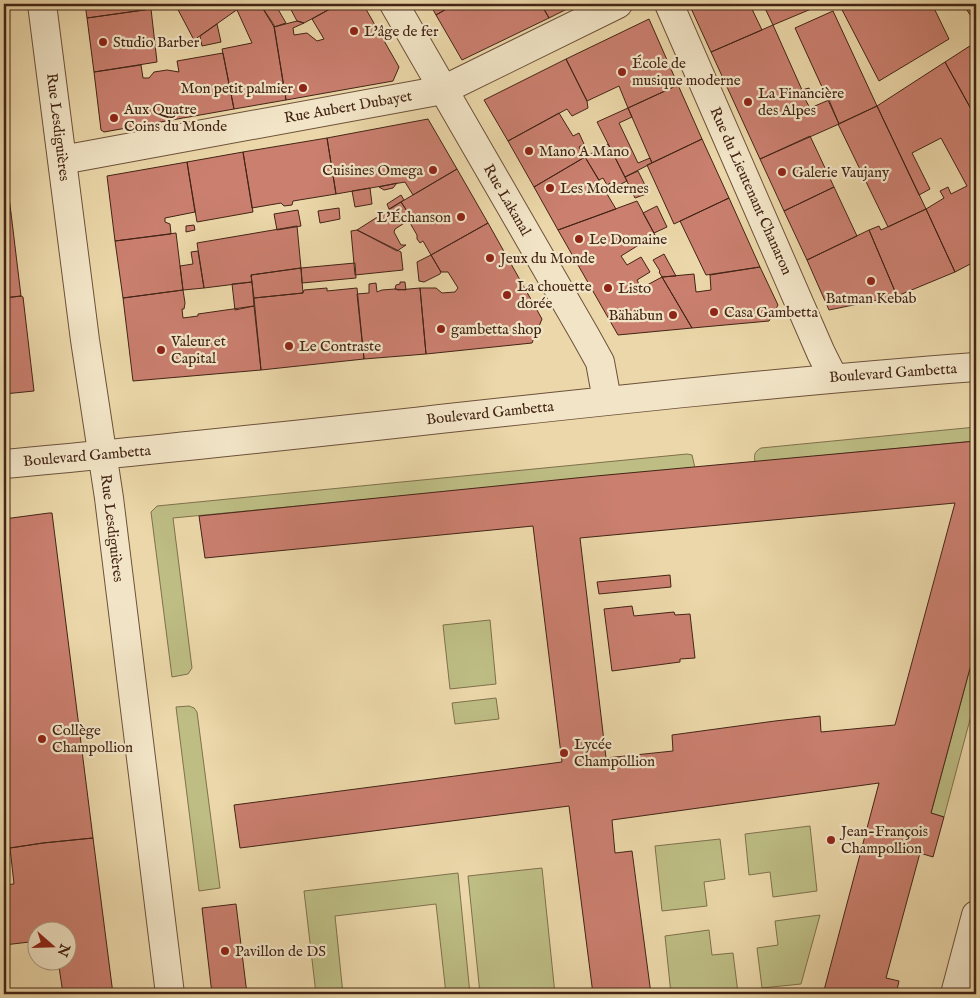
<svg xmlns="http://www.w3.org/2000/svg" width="980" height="998" viewBox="0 0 980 998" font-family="'IM FELL English',serif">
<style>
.green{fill:#bdbd84;stroke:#80704c}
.building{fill:#ca7f6f;stroke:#432415;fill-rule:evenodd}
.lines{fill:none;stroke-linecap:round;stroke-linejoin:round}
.minor-casing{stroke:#6d513a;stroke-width:30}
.minor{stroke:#f2e5c7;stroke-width:28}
.poi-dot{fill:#8f2418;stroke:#f2e5c7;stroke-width:2}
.labels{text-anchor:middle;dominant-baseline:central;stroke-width:4.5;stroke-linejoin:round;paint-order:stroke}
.poi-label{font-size:15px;fill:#432415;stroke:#f2e5c7;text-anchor:start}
.street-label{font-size:15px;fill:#432415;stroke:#f2e5c7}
</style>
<rect width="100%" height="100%" fill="#ebd7a9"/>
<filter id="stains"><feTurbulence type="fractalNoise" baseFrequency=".004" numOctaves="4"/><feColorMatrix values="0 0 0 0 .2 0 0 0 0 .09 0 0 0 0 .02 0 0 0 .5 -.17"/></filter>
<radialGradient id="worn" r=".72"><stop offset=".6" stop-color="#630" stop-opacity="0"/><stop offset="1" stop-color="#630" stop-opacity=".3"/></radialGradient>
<path class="green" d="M976,427V441L755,462C754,455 754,452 761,448Z
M687,454L692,455L695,468L173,518L192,668L188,674L172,677L151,512L157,506Z
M490,620L496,684L450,689L443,625Z
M976,646V697L944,817L931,813Z
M496,698L499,719L455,724L452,703Z
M189,706L194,708L197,712L220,888L199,891L176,707Z
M810,826L817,891L773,897L770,872L749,875L745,834Z
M720,839L725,879L704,882L707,906L662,911L655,846Z
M542,868L555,994H480L468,876Z
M458,873L470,994H446L436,904L335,916L343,994H316L304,891Z
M820,915L801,984L762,988L757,948L778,945L775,921Z
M709,930L712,955L733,953L738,993L671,994L665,936Z"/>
<path class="building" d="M85,4H150L151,9L87,18Z
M175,4H245L194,40Z
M245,4H260L274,25L286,100L234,109L222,49L252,43L237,10Z
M260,4H275L286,23L274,27Z
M288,4H339L304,23L297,21Z
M339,4H363L399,67L393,81L286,100L274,27L297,21L304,23L293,28L294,35L307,33L317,41L324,39L312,19Z
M430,4H455L436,15Z
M455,4H541L549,18L462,60L436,15Z
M541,4H577L549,18Z
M689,4H754L750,5L762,30L711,52Z
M763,4H823L773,25Z
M839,4H932L949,39L879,81Z
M963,4H976V24Z
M151,9L157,62L94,72L87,18Z
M833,11L877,106L839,124L795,28Z
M649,19L678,85L628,108L619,86L587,101L566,59Z
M217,24L221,42L202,46L200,36Z
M773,25L802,90L809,88L812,96L805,99L810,108L829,100L839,124L760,159L711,52Z
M976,42V118L945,62Z
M223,53L234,109L104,132L101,130L94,72L141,65L143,78H149L154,72L167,70L179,72L177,61Z
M566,59L587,101L588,108L572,116L567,109L508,141L484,100Z
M945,62L976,118V261L955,272L926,209L944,198L940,191L948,187L951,194L967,186L941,138L912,153L930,189L919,195L877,106Z
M678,85L702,139L652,163L628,108Z
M877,106L926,209L888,227L838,124Z
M628,108L632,117L619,123L638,163L650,158L652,163L625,177L597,122Z
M559,113L573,136L579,133L584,144L579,147L585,157L534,187L508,141Z
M428,119L457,169L413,195L405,182L336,194L327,138Z
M810,136L834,187L784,211L760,159Z
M327,138L336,194L293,201L292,205L284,206L281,203L252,208L243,152Z
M702,139L729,198L674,224L647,165Z
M608,144L627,181L617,186L614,181L607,185L603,178L599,180L585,157Z
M243,152L253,212L197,222L187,162Z
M585,157L616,209L558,230L534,187Z
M4,159L11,213L4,214Z
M187,162L195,212L165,218V222L170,224L171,234L115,241L107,176Z
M457,169L488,223L431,255L423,241L420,243L417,239V235L410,223L411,217L401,202Z
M638,171L649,193L635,198L625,177Z
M397,183L393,188L384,190L379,187Z
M834,187L857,236L807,260L784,211Z
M370,188L372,204L355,207L352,191Z
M401,195L404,200L389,209L387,204Z
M729,198L760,267L706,275L680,221Z
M637,201L655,235L621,256L627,265L641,257L650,272L637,280L639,284L634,288L636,291L662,277L692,328L618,335L558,230Z
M401,202L411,217L410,223L406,222L395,229L394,232L401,245H406L397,251L357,230Z
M657,206L667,227L654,233L643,213Z
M339,208L340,219L320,223L318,211Z
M926,209L955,272L897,296L869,230L879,226L881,230Z
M298,210L301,226L277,230L274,214Z
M11,213L21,296L4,298V214Z
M488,223L542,319L532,343L426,354L420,288H436L442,293L455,292L458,288L448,272H441L431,255Z
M194,225L195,230L186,232V226Z
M297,226L301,268L251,275L252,282L204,288L197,243Z
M357,230L401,252L403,270L355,275L351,231Z
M869,230L897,296L829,310L807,260Z
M176,233L183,290L123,298L115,241Z
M198,251L204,288L183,290L180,266L193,264L191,252Z
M664,254L676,276L662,277L659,272L660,271L653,260Z
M431,255L441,272L440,274L424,282L419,281L417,262Z
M355,263L356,278L302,283L301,268Z
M760,267L778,305L769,321L692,328L662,277L694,274L696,292L711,290L710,275Z
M301,268L303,293L254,298L251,275Z
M252,282L254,306L235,310L232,284Z
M400,282H405L406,290L395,289L396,285L400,284Z
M376,283L377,292L382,290L395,289L398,290L420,288L426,354L364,359L357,294L369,293V284Z
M327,288V291L357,288L364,359L261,370L254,298L303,293L304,290Z
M183,290L185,303L184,309H182L183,318L198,316V314L254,306L261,370L133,381L123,298Z
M21,296L23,297L34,391L4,394V298Z
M976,441V646L931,813L944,817L933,857L920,853L886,978L899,981L896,994H823L879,783L612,820L615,853L632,851L651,994H593L569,806L240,848L234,805L562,762L533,526L205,558L199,516L596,476ZM955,503L895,725L821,732L820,716L775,721L672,735L673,751L606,758L580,538Z
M49,513H52L93,838L43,843L10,848L4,802V519Z
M670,575L671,587L599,594L597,582Z
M632,606L634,616L674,612L675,615L690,614L695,658L680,659V662L612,671L604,609Z
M93,838L113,994H63L58,960H68V930H38V941L4,945V885L14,884L10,848L43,843Z
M236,904L247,994H212L202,908Z"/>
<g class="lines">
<defs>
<path id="minor" d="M42,4L85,340L109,498L170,994
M394,4L585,335L600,362L607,400
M669,4L821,353L833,377
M62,160L443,90L618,4
M4,464C328,435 651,391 976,367
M955,994L976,915"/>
</defs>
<use href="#minor" class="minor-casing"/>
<use href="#minor" class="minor"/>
</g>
<g class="poi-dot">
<circle cx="354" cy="31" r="5"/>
<circle cx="103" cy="42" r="5"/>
<circle cx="622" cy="72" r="5"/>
<circle cx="303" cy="88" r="5"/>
<circle cx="748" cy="102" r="5"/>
<circle cx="114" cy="118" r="5"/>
<circle cx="529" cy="151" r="5"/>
<circle cx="433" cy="170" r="5"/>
<circle cx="782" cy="172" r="5"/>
<circle cx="550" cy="188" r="5"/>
<circle cx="461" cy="217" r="5"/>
<circle cx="579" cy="239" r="5"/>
<circle cx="490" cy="258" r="5"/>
<circle cx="871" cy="281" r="5"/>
<circle cx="608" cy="288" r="5"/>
<circle cx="507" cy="295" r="5"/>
<circle cx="714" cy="312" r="5"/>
<circle cx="673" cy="315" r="5"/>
<circle cx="441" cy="329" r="5"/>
<circle cx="289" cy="346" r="5"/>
<circle cx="161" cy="350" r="5"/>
<circle cx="42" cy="739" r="5"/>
<circle cx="564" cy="753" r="5"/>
<circle cx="831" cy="840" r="5"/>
<circle cx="225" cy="951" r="5"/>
</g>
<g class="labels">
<g class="poi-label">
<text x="364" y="31">L'âge de fer</text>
<text x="113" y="42">Studio Barber</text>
<text x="632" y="63">École de<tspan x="632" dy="17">musique moderne</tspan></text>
<text x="293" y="88" text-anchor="end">Mon petit palmier</text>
<text x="758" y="93">La Financière<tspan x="758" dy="17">des Alpes</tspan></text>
<text x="124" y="109">Aux Quatre<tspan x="124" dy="17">Coins du Monde</tspan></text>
<text x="539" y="151">Mano A Mano</text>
<text x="423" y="170" text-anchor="end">Cuisines Omega</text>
<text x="792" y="172">Galerie Vaujany</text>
<text x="560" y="188">Les Modernes</text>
<text x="451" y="217" text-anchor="end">L'Échanson</text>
<text x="589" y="239">Le Domaine</text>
<text x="500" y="258">Jeux du Monde</text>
<text x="517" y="286">La chouette<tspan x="517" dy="17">dorée</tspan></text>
<text x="618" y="288">Listo</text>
<text x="871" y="298" text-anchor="middle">Batman Kebab</text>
<text x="724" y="312">Casa Gambetta</text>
<text x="663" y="315" text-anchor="end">Bähäbun</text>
<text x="451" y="329">gambetta shop</text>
<text x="171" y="341">Valeur et<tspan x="171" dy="17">Capital</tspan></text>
<text x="299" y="346">Le Contraste</text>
<text x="52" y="730">Collège<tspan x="52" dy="17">Champollion</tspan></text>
<text x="574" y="744">Lycée<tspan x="574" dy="17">Champollion</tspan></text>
<text x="841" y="831">Jean-François<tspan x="841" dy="17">Champollion</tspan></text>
<text x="235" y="951">Pavillon de DS</text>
</g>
<g class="street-label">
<text transform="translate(348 107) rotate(-10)">Rue Aubert Dubayet</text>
<text transform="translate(58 127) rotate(83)">Rue Lesdiguières</text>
<text transform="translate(751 191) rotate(66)">Rue du Lieutenant Chanaron</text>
<text transform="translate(507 200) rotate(60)">Rue Lakanal</text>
<text transform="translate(893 373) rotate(-4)">Boulevard Gambetta</text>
<text transform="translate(490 413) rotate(-6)">Boulevard Gambetta</text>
<text transform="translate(87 456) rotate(-5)">Boulevard Gambetta</text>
<text transform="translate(112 528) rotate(83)">Rue Lesdiguières</text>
</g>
</g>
<rect width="980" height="998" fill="none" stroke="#ebd7a9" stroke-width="20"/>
<rect x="5" y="5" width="970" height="988" fill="none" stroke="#432415" stroke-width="2.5"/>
<rect x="10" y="10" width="960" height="978" fill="none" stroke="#432415"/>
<g transform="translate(52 946) rotate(110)"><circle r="24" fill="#f2e5c7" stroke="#ac9880"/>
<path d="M0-4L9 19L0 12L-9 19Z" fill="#8f2418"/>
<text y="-8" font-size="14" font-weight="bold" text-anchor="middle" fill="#432415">N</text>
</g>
<rect width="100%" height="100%" filter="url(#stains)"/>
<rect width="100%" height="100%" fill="url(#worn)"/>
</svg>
